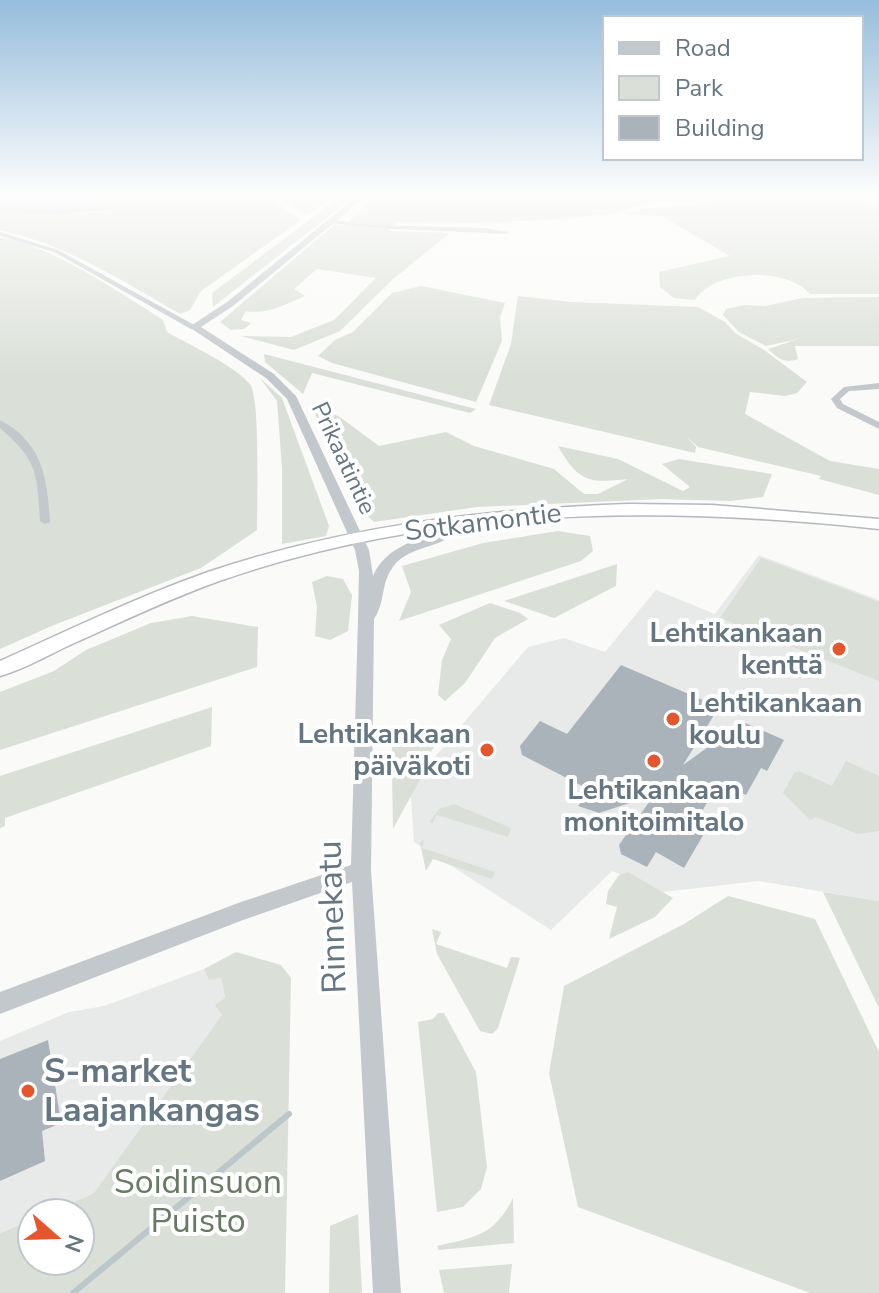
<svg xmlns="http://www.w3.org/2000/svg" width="879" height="1293" viewBox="0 0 879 1293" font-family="'Nunito Sans',sans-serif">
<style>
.built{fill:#e8e9e9}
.green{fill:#dadfd7}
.water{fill:#bbc7cb}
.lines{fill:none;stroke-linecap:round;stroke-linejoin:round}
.stream{stroke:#bbc7cb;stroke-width:6}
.building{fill:#aab3b9}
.trunk-casing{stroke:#b4b9bd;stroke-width:3}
.minor{fill:#c3c8cc;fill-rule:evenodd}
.tertiary{fill:#c3c8cc;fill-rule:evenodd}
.trunk{fill:#fff;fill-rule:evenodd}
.poi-dot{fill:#e4572e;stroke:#fff;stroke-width:3}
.labels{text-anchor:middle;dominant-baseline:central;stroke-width:8;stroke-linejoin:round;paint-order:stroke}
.far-street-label{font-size:24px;fill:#657683;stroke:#fff}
.street-label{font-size:28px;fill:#657683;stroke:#fff}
.poi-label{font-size:28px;font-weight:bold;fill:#657683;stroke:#fff;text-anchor:end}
.near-street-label{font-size:34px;fill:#657683;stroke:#fff}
.near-poi-label{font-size:34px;font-weight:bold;fill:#657683;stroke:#fff;text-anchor:start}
.near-park-label{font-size:34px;fill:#687a64;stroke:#fff}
</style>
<rect width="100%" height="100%" fill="#fafaf8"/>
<path class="built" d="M759,555L879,600V901L759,881L663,892L612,871L551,930L414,842L410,786L528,647L564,638L605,652L656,590L715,614Z
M204,969L209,980L221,978L225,998L222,1015L104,1180L94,1193L51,1213H32V1220L0,1233V1041L69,1012L104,1006Z"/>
<path class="green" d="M76,194H262L301,220L201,291L190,310L180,314C121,280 67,245 0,230V212L60,215L107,212L90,197Z
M273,194H336L307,215Z
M344,194H357L213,307L212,293Z
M379,194H730L634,206L615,213L563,219L478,223L397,222L388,231L450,233L392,280L340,331L294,350L241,336L291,337L334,320L376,278L317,269L294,289L305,296C286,304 268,315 246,311L241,320L251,323L244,329L231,330L220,322L334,225L343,226Z
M748,194H834L879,205V294H810C788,266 713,270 695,300L674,298L660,287L659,272L730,256L662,216L627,214L645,208L688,206Z
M0,238C48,243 122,294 163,320L167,332C186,343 240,368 251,386C260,403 257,505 257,530L201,568L54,625L0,649Z
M421,286L505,303L500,317L502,341L476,402L332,363L318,356L335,340L353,332L392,293Z
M518,296L571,302L698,307L725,322L735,333L764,350L807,382L797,393L785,396L750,392L745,414L830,461L879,469V495L819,479L821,476L698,447L686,436L696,447L695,453L489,405L511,344Z
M879,297V346H795L798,359C784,364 778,358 768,349L798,339L766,346L739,332L723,315L726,309L744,305L765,306L803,298Z
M264,354L476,409L470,413L312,373L303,394L265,362Z
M260,378L282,398L329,526L326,536L282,544V468L277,401Z
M321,408L340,417L379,446L446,432L474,446L554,469L584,494H598L628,479C589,483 579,483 558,446L618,459L683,491L690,487L662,464L679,459L772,474L763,497L730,501L662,499L477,507L374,522L362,511L313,410Z
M558,531L590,536L593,551L581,561L399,621L411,592L402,566L483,543Z
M761,558L879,602V681L720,618Z
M617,564L616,586L554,618L504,601Z
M327,576L343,579L352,595L348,631L330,640L315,636L317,607L312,582Z
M490,603L520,613L528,619L495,638L465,683L445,701L438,695L442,660L451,639L439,625Z
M192,616L258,627L257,667L0,750V692L54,671L86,650L151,623Z
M212,707L211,746L5,818V826L0,828V776Z
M447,725C430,750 429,772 391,763L392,747L417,742Z
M846,761L879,776V831L858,834L816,817L810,820L783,793L794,773L799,771L832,786Z
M418,772L422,776L393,829L392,774Z
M454,804L511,828L508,837L437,815L432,824L430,821L439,809Z
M424,839L422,848L495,872L492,879L433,859L426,871L420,843Z
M628,872L673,898L655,917L609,939L617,907L606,904L608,891L619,875Z
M823,892L879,901V1008Z
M728,896L815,919L879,1052V1293H810L578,1207L549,1073L564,986L684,924Z
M432,929L441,932L436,944L507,968L511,957L520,958L498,1028L492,1034L480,1031L437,954Z
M236,952L281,965L291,978L285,1293H0V1233L32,1220V1261H80V1213H51L94,1193L222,1015L215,1005L225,998L221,978L209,980L204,969Z
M438,1013H444L476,1072L487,1167L481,1189L463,1207L437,1212L418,1022L433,1019Z
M513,1198L514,1243L439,1250L437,1246C475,1237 494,1236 513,1198Z
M358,1214L362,1293H329L330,1226Z
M512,1264L509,1293H444L439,1270Z"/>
<path class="water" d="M0,194H76L114,209L60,215L0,212Z"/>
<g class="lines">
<path class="stream" d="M73,1293L289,1114"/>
</g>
<path class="building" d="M621,665L719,707L683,765L743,722L784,740L767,771L761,768L746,795L719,782L697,820L709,825L684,868L656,852L647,867L621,854L619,845L654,795L599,813L578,806L590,790L522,755L520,746L540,721L567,734Z
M48,1040L61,1123L42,1131L45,1161L0,1181V1059Z"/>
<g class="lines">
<defs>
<path id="trunk" d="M628,504L712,505L879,519V529C658,505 434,507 222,580C171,598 121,622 72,644C48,655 25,669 0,676V661C69,630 137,597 208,572C344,526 485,509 628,504Z"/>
</defs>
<use href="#trunk" class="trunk-casing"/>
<path class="minor" d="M331,220L375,225L484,228L509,232L506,234L375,228L329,223V221Z
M0,232L58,250L198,327L191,329L54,252L0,236Z
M879,383V389L849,391L840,399L843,404L879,422V429L837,408L831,399L844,387Z
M0,420C43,443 47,478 50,521L49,523L45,524L40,521C37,473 38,461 0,428Z"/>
<path class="tertiary" d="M360,194H369L233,306L201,327L274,374L296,396L369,550L373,576C385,547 419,538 446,531L453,535C435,549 404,547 391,570C381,585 385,603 374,619L371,870L401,1293H373L352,882L243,920L0,1014V992L241,902L351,865L358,619L359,571L355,550L287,399L266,378L189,327L227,302Z"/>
<use href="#trunk" class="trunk"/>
</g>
<linearGradient id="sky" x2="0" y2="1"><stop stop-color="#96bcdc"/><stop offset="0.52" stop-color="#fdfdfc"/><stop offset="1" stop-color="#fdfdfc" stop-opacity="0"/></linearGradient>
<rect width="879" height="375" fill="url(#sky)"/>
<g class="poi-dot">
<circle cx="839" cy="649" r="8"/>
<circle cx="673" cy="719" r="8"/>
<circle cx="487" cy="750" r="8"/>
<circle cx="654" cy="761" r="8"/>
<circle cx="28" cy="1091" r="8"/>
</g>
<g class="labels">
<g class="far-street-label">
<text transform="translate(344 458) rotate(65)">Prikaatintie</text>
</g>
<g class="street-label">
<text transform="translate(483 522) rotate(-7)">Sotkamontie</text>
</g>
<g class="poi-label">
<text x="823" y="633">Lehtikankaan<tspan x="823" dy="32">kenttä</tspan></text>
<text x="689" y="703" text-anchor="start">Lehtikankaan<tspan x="689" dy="32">koulu</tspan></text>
<text x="471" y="734">Lehtikankaan<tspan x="471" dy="32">päiväkoti</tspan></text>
<text x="654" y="790" text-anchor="middle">Lehtikankaan<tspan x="654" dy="32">monitoimitalo</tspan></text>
</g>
<g class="near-street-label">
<text transform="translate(332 917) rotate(-92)">Rinnekatu</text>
</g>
<g class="near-poi-label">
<text x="44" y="1071">S-market<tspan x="44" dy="39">Laajankangas</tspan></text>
</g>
<g class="near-park-label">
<text x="198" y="1182">Soidinsuon<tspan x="198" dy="39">Puisto</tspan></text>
</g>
</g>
<rect x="603" y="16" width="260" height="144" fill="#ffffff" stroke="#c1c8cd" stroke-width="2"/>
<rect x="619" y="42" width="40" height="12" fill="#c3c8cc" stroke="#c1c8cd" stroke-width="2"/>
<text x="675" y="56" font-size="24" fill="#657683">Road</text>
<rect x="619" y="76" width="40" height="24" fill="#dadfd7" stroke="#c1c8cd" stroke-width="2"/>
<text x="675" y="96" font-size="24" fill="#657683">Park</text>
<rect x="619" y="116" width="40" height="24" fill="#aab3b9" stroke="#c1c8cd" stroke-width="2"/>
<text x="675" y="136" font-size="24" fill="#657683">Building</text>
<g transform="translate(56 1237) rotate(110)"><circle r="38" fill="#ffffff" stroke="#c1c8cd" stroke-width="2"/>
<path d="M0-6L14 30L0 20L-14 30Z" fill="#e4572e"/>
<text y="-12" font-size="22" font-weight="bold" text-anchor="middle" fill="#657683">N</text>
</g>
</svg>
